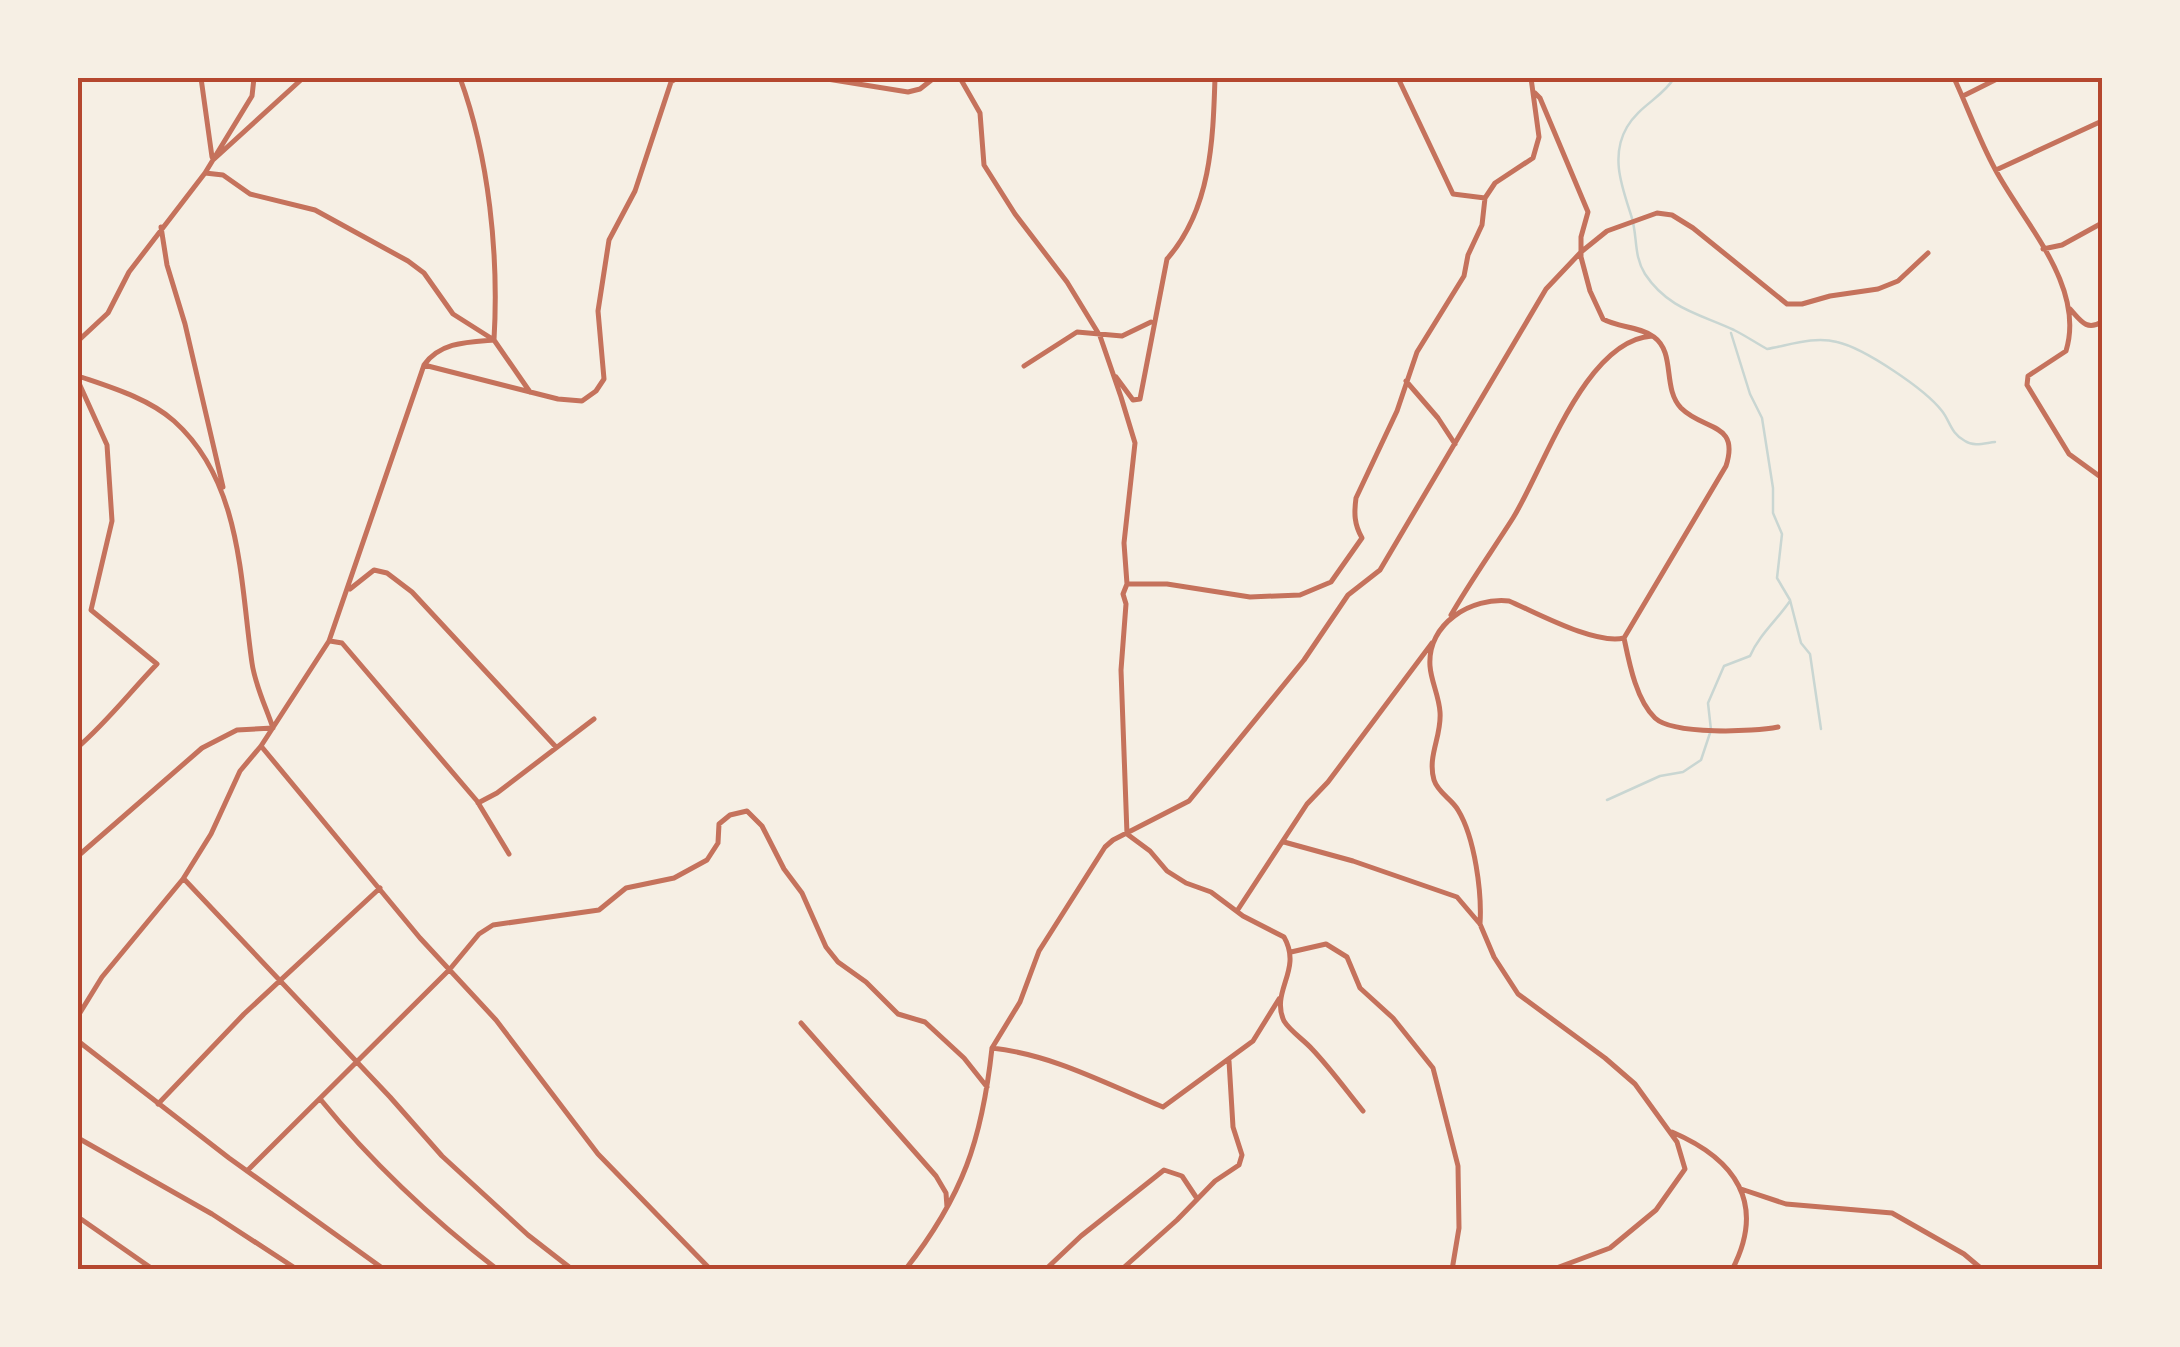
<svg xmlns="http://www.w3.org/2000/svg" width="2180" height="1347" viewBox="0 0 2180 1347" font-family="'Work Sans',sans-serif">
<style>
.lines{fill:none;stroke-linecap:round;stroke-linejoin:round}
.stream{stroke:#c9d6d2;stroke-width:2.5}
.minor{stroke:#c5725c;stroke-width:5}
.neatline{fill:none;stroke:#b5482f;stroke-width:4}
</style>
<rect width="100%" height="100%" fill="#f6efe4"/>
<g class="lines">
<path class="stream" d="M1674,78C1663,97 1639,106 1627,127C1610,156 1622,187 1631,215C1638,235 1633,255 1645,274C1668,309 1700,314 1734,330C1746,336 1756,343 1767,349C1790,345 1814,336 1837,342C1864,348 1925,389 1942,411C1950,421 1951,434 1965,441C1974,447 1985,443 1995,442
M1731,333L1750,394L1762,418L1773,488V513L1782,534L1777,578L1790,600L1801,643L1810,654L1821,729
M1607,800L1660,776L1683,772L1701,760L1711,730L1708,703L1724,666L1750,656C1759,635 1777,620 1790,601"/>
<path class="minor" d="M201,78L212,157
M821,78L908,92L920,89L934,78
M960,78L980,113L984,165L1015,214L1067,282L1100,336L1121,397L1135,443L1124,543L1127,584L1123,594L1126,604L1121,670L1127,834L1150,851L1167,871L1186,883L1211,892L1243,916L1284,937C1303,970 1270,991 1284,1021C1290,1031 1304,1040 1312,1049C1330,1068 1346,1090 1363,1111
M1398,78L1453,194L1485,198
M1954,78C1968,108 1979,140 1995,169C2023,222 2086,286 2066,351L2028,376L2027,385L2069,454L2102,478
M1963,96L1999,78
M213,160L303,78
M1996,170L2102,121
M205,173L252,96L254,78
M161,227L167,265L185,324L223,487
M2043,249L2062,245L2102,223
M2070,309C2081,321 2086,331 2102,322
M78,341L108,313L129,272L205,173L223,175L250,194L315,210L408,261L424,273L453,314L494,340C499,255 489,157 460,78
M424,365L558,399L582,401L596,391L604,379L598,311L609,240L635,191L671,82L677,78
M1024,366L1077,332L1122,336L1151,322
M78,376C110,387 148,398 174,421C242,482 240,580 252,663C255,685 266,707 273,728L237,730L202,748L78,856
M1116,377L1133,400L1140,399L1167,259C1211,209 1213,141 1215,78
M78,381L107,445L112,521L91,610L157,664C130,692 107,722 78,747
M1406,381L1438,418L1455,444
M1127,584H1167L1250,597L1300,595L1331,582L1362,538C1354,524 1354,513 1356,498L1397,411L1417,352L1464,276L1468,255L1482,225L1485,198L1495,183L1533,158L1539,137L1531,78
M350,589L374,570L387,573L412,592L556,747
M1451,615C1470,582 1492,551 1513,518C1544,468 1585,340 1652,336
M1624,638C1629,662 1636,700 1655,718C1673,735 1754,732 1778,727
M330,641L342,643L477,801L509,854
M261,746L420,938L496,1020L598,1154L711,1270
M478,803L497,793L594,719
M1284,842L1353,861L1457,897L1480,924L1494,957L1518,994L1605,1058L1635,1084L1677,1142L1685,1169L1656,1210L1610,1248L1551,1270
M184,879L390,1097L442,1156L528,1235L573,1270
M1237,911L1307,804L1328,782L1432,643
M1480,924C1482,893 1475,838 1458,810C1452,799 1438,793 1434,780C1427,756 1442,736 1440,712C1439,696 1431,681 1430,666C1427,623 1472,597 1509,601C1537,613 1595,645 1624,638L1726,466C1740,422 1704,431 1681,408C1662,388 1676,353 1654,337C1639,326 1619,328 1603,319L1590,291L1581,257V237L1588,212L1540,98L1535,93
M1291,952L1326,944L1347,957L1360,988L1393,1018L1433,1068L1458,1166L1459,1228L1452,1270
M78,1016L102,977L183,879L211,834L240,771L261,746L329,641L424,365C440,342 468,342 494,340L530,392
M801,1023L936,1176L946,1193L947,1207
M78,1041L229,1158L385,1270
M992,1048L1020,1002L1039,951L1105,847L1113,840L1189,801L1304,660L1348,595L1380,570L1546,289L1581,252L1607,231L1657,213L1672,215L1693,228L1787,304H1802L1830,296L1878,289L1898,281L1928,253
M321,1100C373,1164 432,1219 498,1270
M158,1104L244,1014L380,888
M1672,1132C1735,1159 1767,1203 1732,1270
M78,1138L212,1214L298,1270
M247,1171L450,969L479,934L493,925L599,910L626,888L674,878L707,860L718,843L719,824L730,815L747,811L762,826L784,869L802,893L826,947L838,962L866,982L898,1014L925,1022L964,1058L987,1087
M1741,1189L1786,1204L1892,1213L1964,1254L1983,1270
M78,1217L154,1270
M905,1270C963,1196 982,1140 992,1048C1054,1055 1106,1084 1163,1107L1253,1041L1279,999
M1045,1270L1081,1236L1164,1170L1182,1176L1196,1197
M1121,1270L1177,1220L1215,1181L1239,1165L1242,1155L1233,1127L1229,1061"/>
</g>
<rect width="2180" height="1347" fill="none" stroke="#f6efe4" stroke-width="160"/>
<rect x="80" y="80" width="2020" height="1187" class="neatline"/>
</svg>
